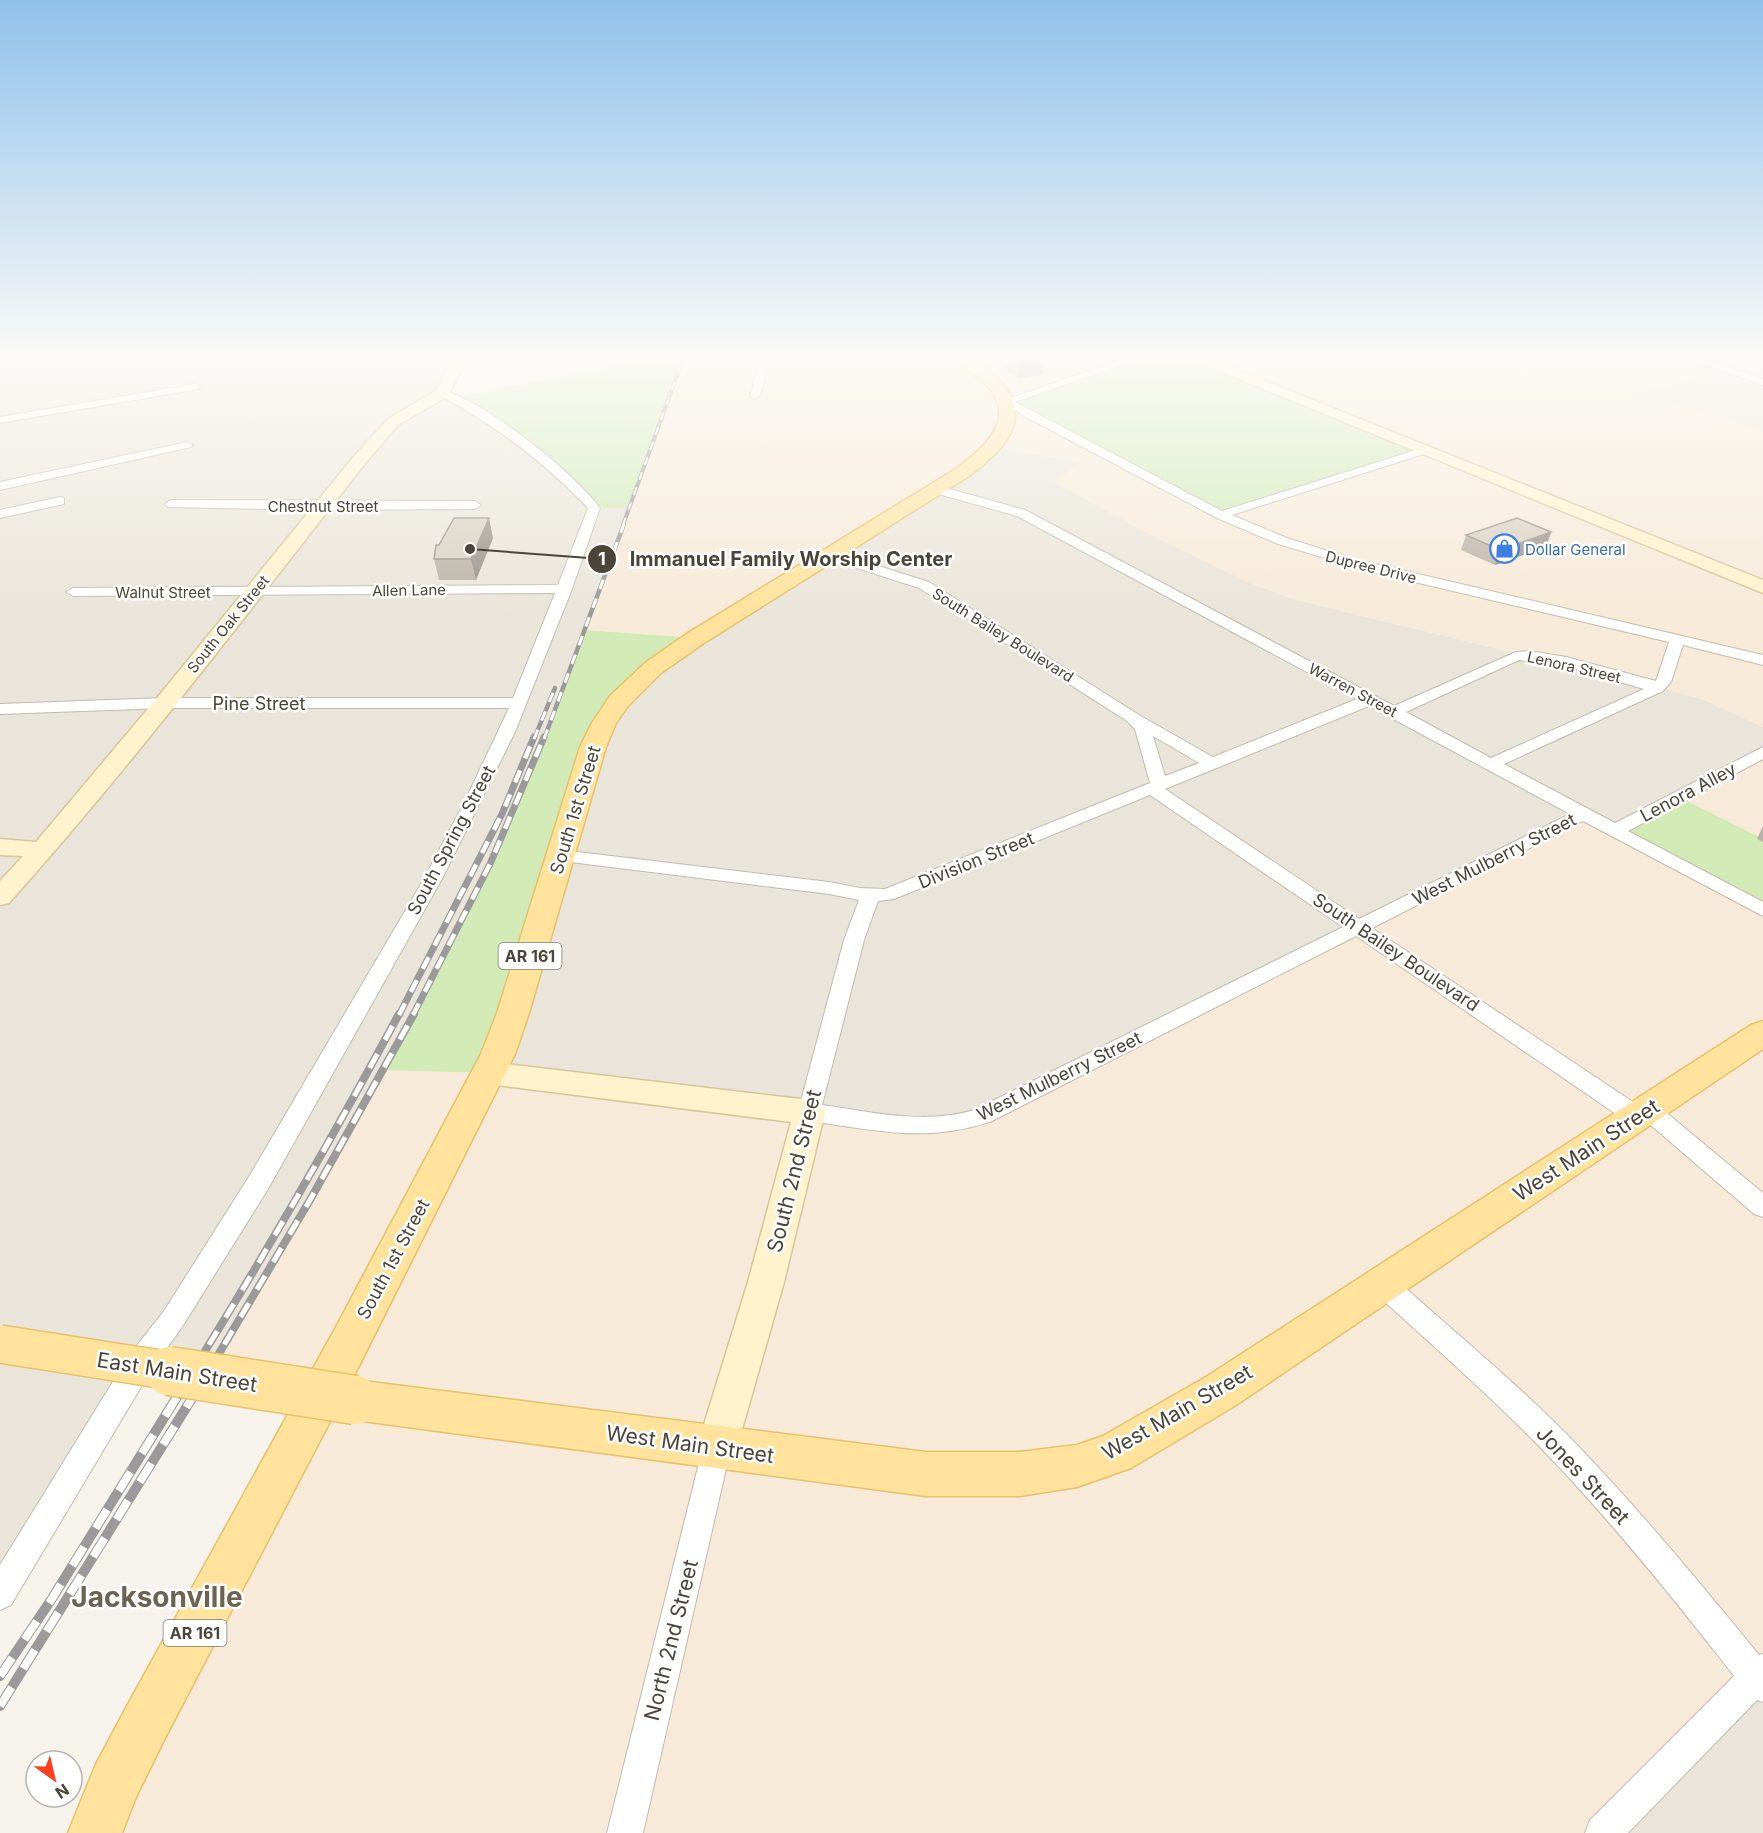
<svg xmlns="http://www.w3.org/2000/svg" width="1763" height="1833" viewBox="0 0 1763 1833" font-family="Inter,sans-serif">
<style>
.residential{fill:#eae5da}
.commercial{fill:#f7ead8}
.green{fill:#d2eab5}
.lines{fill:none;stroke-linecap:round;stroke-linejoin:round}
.street-casing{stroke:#c2bbae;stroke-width:2}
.secondary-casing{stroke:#d6c79b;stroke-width:3}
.primary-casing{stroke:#e6c16a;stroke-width:3}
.street{fill:#fff;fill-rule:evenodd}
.secondary{fill:#fff3cd;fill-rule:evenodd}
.primary{fill:#ffe39c;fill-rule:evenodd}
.rail-far4-casing{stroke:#9a9a9a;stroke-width:4}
.rail-far3-casing{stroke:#9a9a9a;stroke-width:4.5}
.rail-far2-casing{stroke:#9a9a9a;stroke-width:7}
.rail-far1-casing{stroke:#9a9a9a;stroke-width:8}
.rail-casing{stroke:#9a9a9a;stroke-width:10}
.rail-far4{stroke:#fff;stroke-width:2;stroke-dasharray:8;stroke-linecap:butt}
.rail-far3{stroke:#fff;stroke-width:3;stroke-dasharray:10;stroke-linecap:butt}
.rail-far2{stroke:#fff;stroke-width:4.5;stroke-dasharray:13;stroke-linecap:butt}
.rail-far1{stroke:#fff;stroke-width:5;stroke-dasharray:16;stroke-linecap:butt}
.rail{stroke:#fff;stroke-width:8;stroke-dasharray:22;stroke-linecap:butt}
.primary-bridge-far1-casing{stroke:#e6c16a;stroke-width:40;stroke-linecap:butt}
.primary-bridge-casing{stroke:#e6c16a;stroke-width:51;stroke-linecap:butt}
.primary-bridge-far1{stroke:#ffe39c;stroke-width:37}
.primary-bridge{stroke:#ffe39c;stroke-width:48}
.wall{fill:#bab2a6}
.shaded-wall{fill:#979187}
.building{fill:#d8cfc1;stroke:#979187;stroke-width:1.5}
.labels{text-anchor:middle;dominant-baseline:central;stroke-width:5;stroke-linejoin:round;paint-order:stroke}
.far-street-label{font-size:15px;fill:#4b4439;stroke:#fff}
.far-shop-label{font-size:15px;fill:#366cbe;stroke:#fff;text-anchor:start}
.shield{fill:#fff;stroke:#817c74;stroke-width:1.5}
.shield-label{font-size:16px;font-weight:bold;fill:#4b4439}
.street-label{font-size:18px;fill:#4b4439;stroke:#fff}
.near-street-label{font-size:21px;fill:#4b4439;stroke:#fff}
.near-district-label{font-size:28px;font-weight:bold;fill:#6e6250;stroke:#fff}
.leader{fill:none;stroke:#4b4439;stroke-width:2}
.callout-dot{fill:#4b4439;stroke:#fff;stroke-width:2}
.mark-label{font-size:18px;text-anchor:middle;font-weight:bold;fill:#fff}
.callout-label{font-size:20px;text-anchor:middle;font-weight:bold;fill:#4b4439;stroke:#fff;stroke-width:5;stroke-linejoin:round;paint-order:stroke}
</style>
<rect width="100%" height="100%" fill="#f6f3ec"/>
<path class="residential" d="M0,359H460L443,393L483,415L594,508H629L551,724L488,868L383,1070L306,1208L215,1363L138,1366L0,1594Z
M1720,369L1763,382V431L1659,399L1632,396Z
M994,447L1082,462L1055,482L1151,535L1252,584L1293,599L1523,655L1559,661L1702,699L1763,727V753L1617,832L954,1124L488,1073L619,701Z
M1763,1670V1833H1603Z"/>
<path class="commercial" d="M683,359H1692L1700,362L1709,359H1763V382L1720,369L1634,396L1659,399L1763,431V727L1702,699L1559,661L1523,655L1293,599L1252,584L1151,535L1054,482L1081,462L995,447L696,638L584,630Z
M1763,752V1670L1603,1833H96L325,1396L207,1377L383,1070L488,1073L954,1124L1583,814L1614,831Z"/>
<path class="green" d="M653,359H683L629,508H594L575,486L453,398Z
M1134,359H1197L1423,451L1221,515L1007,401Z
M584,630L696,638L619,701L488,1073L383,1070L488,868L551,724Z
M1681,798L1763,839V910L1620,834Z"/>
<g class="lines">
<defs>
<path id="street" d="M760,359H770L760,396L755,399L750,396Z
M1123,359H1139L1015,402L1222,511L1419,449H1427V453L1232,515L1287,538L1350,558L1763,655V665L1683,645L1671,682L1663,691L1504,764L1615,823L1763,747V759L1628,831L1763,902V916L1583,821L1372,928L1639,1106L1648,1101L1656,1104L1763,1193V1217L1754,1214L1646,1121L1637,1126L1629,1123L1356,936L990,1122C923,1143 876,1130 809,1121L801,1118L798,1112L844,940L859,900L829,894L554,860L552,856L554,852L561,850L829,882L860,888L885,889L1150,783L1135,729L1127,721L919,588L826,558L824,555L831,551L929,582L1139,715L1213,757L1357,699L1017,516L931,492V486L935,485L1025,510L1394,706L1516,652L1530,651L1566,657L1656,681L1669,642L1372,572L1278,544L1217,518L1024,416L1002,401ZM1519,660L1565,666L1644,689L1491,758L1406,712ZM1369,706L1570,814L1359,919L1165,789ZM1153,736L1199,763L1165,776ZM1150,795L1343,927L974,1110C924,1125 872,1112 822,1105L864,940L878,901L894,899Z
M1687,359H1703L1763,379V385Z
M195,384L200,387L199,389L0,423V417Z
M443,390C487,403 572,471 600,508L572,589L515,732L443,877L268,1189L182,1327L150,1372L11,1605L0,1610V1565L130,1354L164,1311L250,1175L425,877L464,803L509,708H165L0,714V704L165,698H513L555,593L73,596L66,592L73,588L558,585L588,508C544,462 495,425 439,395L438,393Z
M187,442L193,445L191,447L0,490V482Z
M60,497L64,498V504L0,518V510Z
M171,500L475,501L481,505L475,509L323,510L167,507L165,504Z
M1382,1272L1391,1275C1454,1332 1521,1386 1580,1448C1643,1514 1701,1584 1759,1655L1763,1654V1702L1757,1700L1628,1833H1585L1590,1820L1734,1676C1678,1604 1621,1533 1558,1466C1500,1404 1435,1348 1373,1291L1369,1283L1373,1275Z
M717,1433L727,1437L731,1447L643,1833H607L703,1447L707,1437Z"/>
<path id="secondary" d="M453,359H467L448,396L398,425L367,461C250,610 135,762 9,903L0,905V881L23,856L0,855V839L36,842L157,698L355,455L388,419L437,390Z
M1190,359H1210L1763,580V593Z
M488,1062L809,1100L820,1104L825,1112L784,1282L737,1447L731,1460L717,1466L703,1460L697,1447L748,1282L791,1122L488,1084L477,1081L473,1073L477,1065Z"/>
<path id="primary" d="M955,359C974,359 982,363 996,377C1038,418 1003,451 966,478L704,643L661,673L628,706L616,723L606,747L529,1013L515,1054L351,1382L355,1380L926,1452H1020L1077,1445L1103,1436L1206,1377L1751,1025L1763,1021V1049L1236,1405L1131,1468L1077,1487L1020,1496H926L355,1420L340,1414L337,1408L163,1742L136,1797L122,1833H68L96,1764L127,1706L336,1327L481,1054L497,1013L580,747L592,723L610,696L645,663L688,633L954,470C979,452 1017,422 990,389C980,376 964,371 955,359Z"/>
</defs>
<use href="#street" class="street-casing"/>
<use href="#secondary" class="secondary-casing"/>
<use href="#primary" class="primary-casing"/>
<use href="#street" class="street"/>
<use href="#secondary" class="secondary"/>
<use href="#primary" class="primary"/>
<defs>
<path id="rail-far4" d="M623,525L683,359"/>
<path id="rail-far3" d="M534,739L555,688
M544,739L624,524"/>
<path id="rail-far2" d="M399,1015L502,814L534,737
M413,1015L490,864L544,737"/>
<path id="rail-far1" d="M192,1372C265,1255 334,1135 399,1014
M208,1372L310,1200L414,1014"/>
<path id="rail" d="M0,1676L53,1597L193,1371
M0,1706L209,1371"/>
</defs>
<use href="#rail-far4" class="rail-far4-casing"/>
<use href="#rail-far3" class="rail-far3-casing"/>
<use href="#rail-far2" class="rail-far2-casing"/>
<use href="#rail-far1" class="rail-far1-casing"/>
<use href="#rail" class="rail-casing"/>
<use href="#rail-far4" class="rail-far4"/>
<use href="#rail-far3" class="rail-far3"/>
<use href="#rail-far2" class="rail-far2"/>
<use href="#rail-far1" class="rail-far1"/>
<use href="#rail" class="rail"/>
<defs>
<path id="primary-bridge-far1" d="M0,1344L179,1372"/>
<path id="primary-bridge" d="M169,1371L355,1400"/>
</defs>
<use href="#primary-bridge-far1" class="primary-bridge-far1-casing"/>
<use href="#primary-bridge" class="primary-bridge-casing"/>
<use href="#primary-bridge-far1" class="primary-bridge-far1"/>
<use href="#primary-bridge" class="primary-bridge"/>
</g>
<path class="wall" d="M997,359H1044L1043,375L1018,378L997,362Z
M1551,532L1546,547L1495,565L1461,550L1466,535Z
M493,538L476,580H439L434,559Z
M1763,826V842L1757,839Z"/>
<path class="shaded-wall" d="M1036,359H1044L1043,375L1018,378L1019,361Z
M489,518L493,538L476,580L471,559Z
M1551,532L1546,547L1495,565L1500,550Z"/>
<path class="building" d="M1016,359H1036L1019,361Z
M454,518H489L471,559H434L436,545H439Z
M1517,518L1551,532L1500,550L1466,535Z"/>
<linearGradient id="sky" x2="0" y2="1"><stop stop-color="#8fc1ec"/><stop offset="0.58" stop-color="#fbfaf6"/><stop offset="1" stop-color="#fbfaf6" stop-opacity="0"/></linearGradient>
<rect width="1763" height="616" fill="url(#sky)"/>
<defs>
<symbol id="shop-ring" viewBox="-11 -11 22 22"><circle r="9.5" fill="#fff" stroke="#3f7fe0" stroke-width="1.5"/><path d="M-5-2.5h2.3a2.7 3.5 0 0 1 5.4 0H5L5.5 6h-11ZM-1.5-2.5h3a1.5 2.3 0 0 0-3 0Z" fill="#3f7fe0"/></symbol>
</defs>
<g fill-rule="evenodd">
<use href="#shop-ring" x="1488" y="532" width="33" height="33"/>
</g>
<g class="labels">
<g class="far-street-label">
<text x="323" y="506">Chestnut Street</text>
<text transform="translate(1371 567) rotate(14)">Dupree Drive</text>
<text transform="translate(409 590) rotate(-1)">Allen Lane</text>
<text x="163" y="592">Walnut Street</text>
<text transform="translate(228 624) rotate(-51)">South Oak Street</text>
<text transform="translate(1003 635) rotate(32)">South Bailey Boulevard</text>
<text transform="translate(1574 667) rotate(13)">Lenora Street</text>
<text transform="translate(1353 690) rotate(28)">Warren Street</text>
</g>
<g class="far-shop-label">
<text x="1525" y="549">Dollar General</text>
</g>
<g class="shield">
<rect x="498.5" y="943" width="63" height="26" rx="4.5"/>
<rect x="163.5" y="1620" width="63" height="26" rx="4.5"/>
</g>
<g class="shield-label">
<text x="530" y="956">AR 161</text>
<text x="195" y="1633">AR 161</text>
</g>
<g class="street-label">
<text x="259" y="703">Pine Street</text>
<text transform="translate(1688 792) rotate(-28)">Lenora Alley</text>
<text transform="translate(575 810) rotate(-73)">South 1st Street</text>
<text transform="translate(451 840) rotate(-62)">South Spring Street</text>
<text transform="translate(1494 859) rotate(-27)">West Mulberry Street</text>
<text transform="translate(976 860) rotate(-22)">Division Street</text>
<text transform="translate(1396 952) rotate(34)">South Bailey Boulevard</text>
<text transform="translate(1059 1076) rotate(-26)">West Mulberry Street</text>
<text transform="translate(393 1259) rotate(-62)">South 1st Street</text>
</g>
<g class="near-street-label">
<text transform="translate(1586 1150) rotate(-33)">West Main Street</text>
<text transform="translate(794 1171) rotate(-76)">South 2nd Street</text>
<text transform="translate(177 1372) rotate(9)">East Main Street</text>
<text transform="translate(1177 1412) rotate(-30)">West Main Street</text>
<text transform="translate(690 1444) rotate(8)">West Main Street</text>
<text transform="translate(1583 1475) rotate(47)">Jones Street</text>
<text transform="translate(671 1640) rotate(-76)">North 2nd Street</text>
</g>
<g class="near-district-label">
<text x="157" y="1597">Jacksonville</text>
</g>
</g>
<path class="leader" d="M470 549L602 559"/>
<g class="callout-dot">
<circle cx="470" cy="549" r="6"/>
<circle cx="602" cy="559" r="15"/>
</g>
<g class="mark-label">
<text x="602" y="565">1</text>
</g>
<g class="callout-label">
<text x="791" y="566">Immanuel Family Worship Center</text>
</g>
<g transform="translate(54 1779) rotate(146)"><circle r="28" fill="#ffffff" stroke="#b7b4b0" stroke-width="1.5"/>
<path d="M0-4.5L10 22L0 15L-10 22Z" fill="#fc3f1d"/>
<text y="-9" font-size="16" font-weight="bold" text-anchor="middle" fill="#4b4439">N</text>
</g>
</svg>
